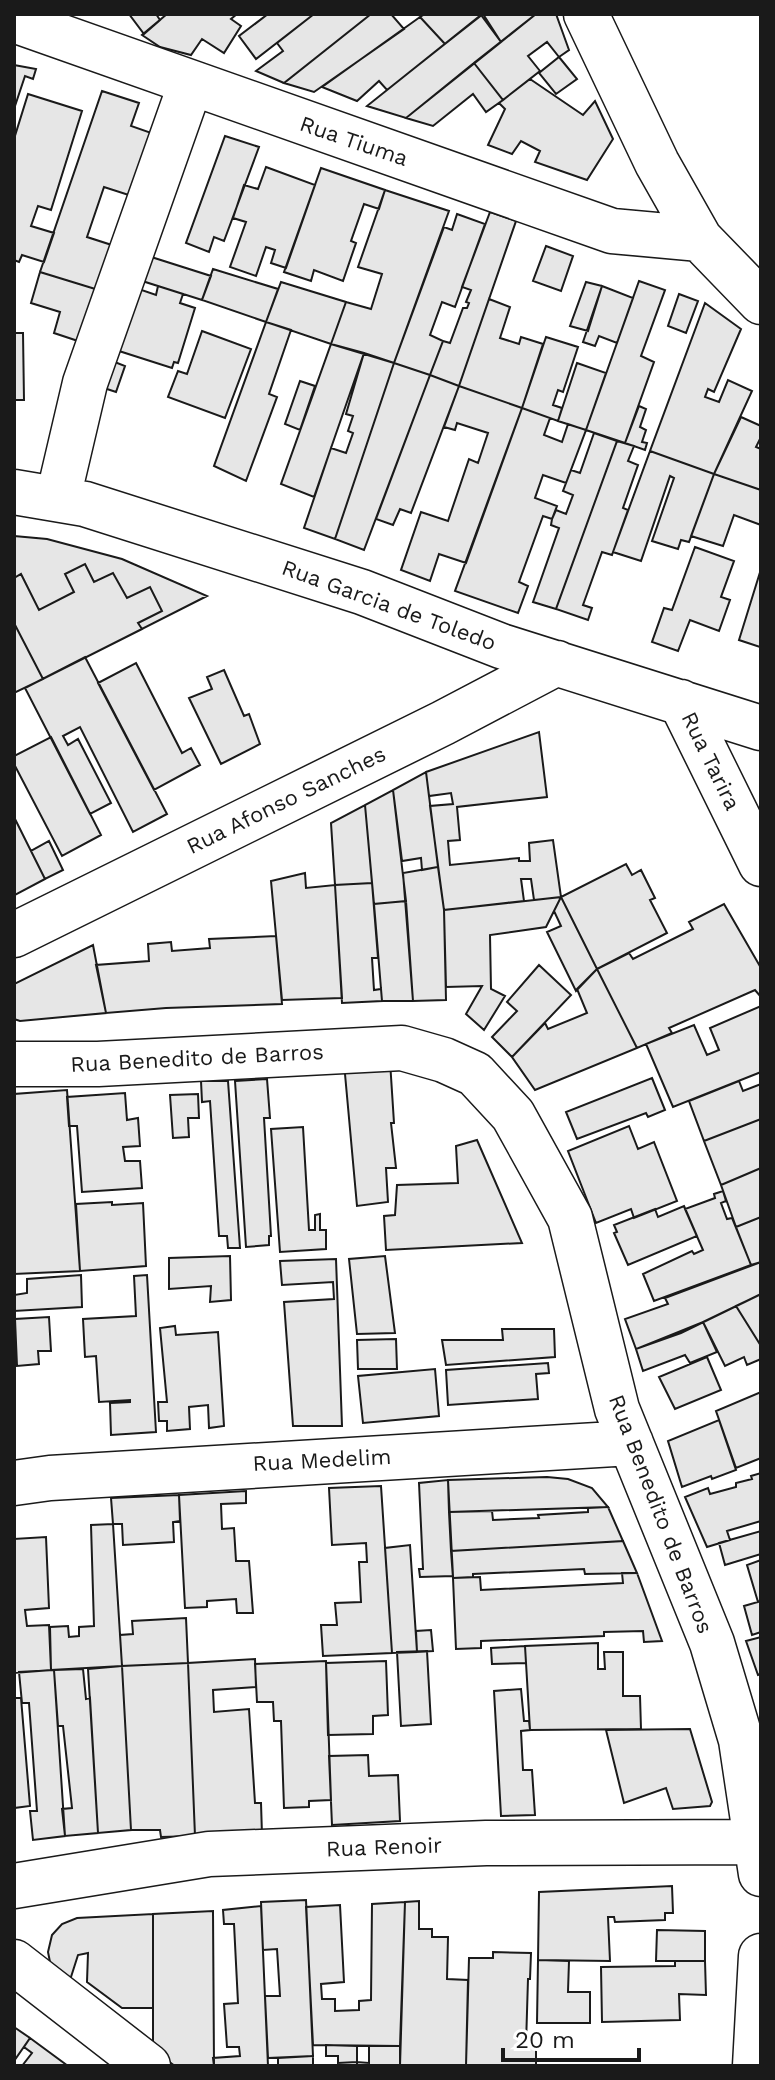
<svg xmlns="http://www.w3.org/2000/svg" width="775" height="2080" viewBox="0 0 775 2080" font-family="'Work Sans',sans-serif">
<style>
.building{fill:#e6e6e6;stroke:#1a1a1a;stroke-width:2}
.lines{fill:none;stroke-linecap:round;stroke-linejoin:round}
.minor-casing{stroke:#1a1a1a;stroke-width:47}
.minor{stroke:#fff;stroke-width:44}
.labels{text-anchor:middle;dominant-baseline:central;stroke-width:6;stroke-linejoin:round;paint-order:stroke}
.street-label{font-size:22px;fill:#1a1a1a;stroke:#fff}
</style>
<rect width="100%" height="100%" fill="#fff"/>
<path class="building" d="M129,14H156L160,20L144,34Z
M167,14H237L231,19L241,26L224,53L202,39L191,55L160,47L142,35Z
M268,14H314L256,59L239,36Z
M314,14H371L284,83L256,71L283,51L277,43Z
M371,14H391L404,29L314,92L284,83Z
M425,14H483L445,44L420,17Z
M483,14H536L501,42Z
M536,14H556L569,50L559,57L547,42L528,56L540,71L503,100L474,63Z
M481,15L501,42L406,118L367,106Z
M420,17L445,44L387,90L379,81L357,101L322,87Z
M559,57L577,79L556,94L539,73Z
M474,63L503,100L486,112L473,94L433,126L406,118Z
M14,65L36,69L33,79L25,76L14,109Z
M530,79L583,115L595,101L613,139L587,180L535,162L540,151L521,141L512,154L488,145L505,109L499,103Z
M102,91L139,103L131,126L160,136L138,198L104,187L87,237L121,248L105,292L40,272Z
M28,94L82,111L51,210L38,206L31,226L54,233L44,262L22,255L19,262L14,260V139Z
M225,136L259,147L224,241L214,237L209,252L186,243Z
M266,167L315,185L286,268L271,263L275,250L266,247L256,276L230,267L246,222L233,218L244,185L258,189Z
M321,168L385,190L379,209L364,204L351,241L356,243L343,281L314,270L311,281L284,272Z
M385,190L449,211L394,363L331,344L346,302L371,309L382,274L358,267Z
M490,212L516,221L459,386L430,375L443,341L450,343L463,308H467L469,303L466,302L471,290L462,287Z
M457,214L485,224L455,307L442,302L430,335L443,341L430,375L394,363L444,227L452,230Z
M546,246L573,256L561,291L533,281Z
M145,255L211,276L202,300L136,279Z
M213,269L278,289L266,322L202,300Z
M40,272L105,292L78,341L54,333L60,312L31,303Z
M639,281L665,290L641,356L654,362L625,443L586,430Z
M281,282L346,302L331,344L266,322Z
M586,282L602,286L588,331L570,326Z
M158,286L183,294L180,303L195,308L178,363L174,362L172,368L119,351L133,287L156,295Z
M602,286L633,298L617,343L599,336L595,346L583,342Z
M679,294L698,301L686,333L668,326Z
M489,299L510,307L500,338L519,344L521,337L543,344L522,408L459,386Z
M705,303L741,329L714,392L708,389L705,397L719,402L728,380L752,391L714,474L650,451Z
M266,322L291,330L269,394L277,397L246,481L214,466Z
M202,331L251,349L225,418L168,397L178,371L187,374Z
M14,333H23L24,400H14Z
M546,337L578,347L563,392L558,390L553,405L562,408L558,421L522,408Z
M331,344L364,353L314,497L281,484Z
M364,353L394,363L335,539L304,528L331,448L346,453L353,433L348,431L353,416L346,414Z
M107,359L125,366L116,392L98,386Z
M394,363L430,375L364,550L335,539Z
M577,363L606,373L586,430L558,421Z
M430,375L459,386L411,513L400,509L393,525L376,519Z
M300,381L315,386L300,430L285,424Z
M459,386L522,408L466,563L439,554L430,581L401,570L421,512L448,521L469,459L478,463L488,433L457,423L455,430L444,427Z
M639,406L646,409L640,427L646,430L642,442L647,443L645,450L625,443Z
M522,408L550,418L544,435L562,442L568,424L586,430L566,483L543,475L535,498L557,506L552,519L543,516L519,582L528,586L518,613L455,591Z
M741,417L761,426V437L756,447L761,449V490L714,474Z
M594,433L617,441L556,609L533,602L559,528L551,525L552,519L556,510L566,514L573,495L563,491L571,470L580,473Z
M617,441L634,446L628,461L638,465L623,508L628,510L613,552L612,555L602,552L583,605L592,608L588,620L556,609Z
M650,451L714,474L689,542L681,540L678,549L652,541L674,478L670,476L641,561L613,552Z
M714,474L761,490V525L734,515L723,546L691,536Z
M14,536L47,539L122,559L207,596L142,629L138,623L162,611L150,587L127,598L113,573L94,582L85,564L65,574L74,592L39,610L21,574L14,578Z
M695,547L734,561L721,597L730,600L719,631L690,620L678,651L652,642L664,608L672,610Z
M85,564L94,582L113,573L127,598L150,587L162,611L138,623L142,629L43,679L14,623V578L21,574L39,610L74,592L65,574Z
M761,569V643L760,647L739,640Z
M14,623L43,679L14,693Z
M85,657L167,814L133,832L80,727L63,736L68,745L78,739L111,803L90,814L25,688Z
M136,663L182,753L191,748L200,765L154,790L98,683Z
M224,670L244,716L249,714L260,744L221,764L189,698L212,689L207,677Z
M539,732L547,797L457,807L460,840L448,841L450,865L519,858V861H530L529,843L553,840L561,897L534,900L531,879H521L524,901L444,910L430,806L453,804L451,793L429,796L426,772Z
M51,737L101,835L62,856L14,764V756Z
M426,772L438,867L422,870L421,858L402,861L393,790Z
M393,790L406,901L374,904L365,805Z
M365,805L372,883L335,885L331,823Z
M14,817L45,879L15,895L14,893Z
M49,841L63,870L45,879L31,851Z
M626,864L632,875L641,870L655,898L650,900L667,933L597,969L561,897Z
M438,867L444,910L446,1000L413,1001L403,873Z
M305,873L306,888L335,885L342,998L282,1000L271,881Z
M372,883L378,958H372L374,990L381,989L382,1001L342,1003L335,885Z
M561,897L546,927L490,935L491,989L505,996L484,1030L466,1014L482,986L446,987L444,910Z
M561,897L597,969L576,991L547,932L561,926L554,911Z
M406,901L413,1001H382L374,904Z
M724,904L761,968V997L755,990L669,1028L672,1033L637,1048L597,969L629,953L633,959L693,929L689,922Z
M276,936L282,1004L166,1008L106,1013L96,965L149,961L148,944L171,942L172,951L210,948L209,939Z
M93,945L106,1013L20,1021L14,1019V984Z
M539,965L571,995L512,1057L492,1037L517,1011L507,1002Z
M597,969L637,1048L535,1090L512,1057L545,1023L548,1029L587,1013L577,989Z
M761,1006V1072L673,1107L646,1044L694,1025L707,1055L719,1050L710,1028Z
M390,1061L394,1123H391L396,1168H386L388,1202L357,1206L344,1063Z
M652,1078L665,1110L648,1117L646,1113L577,1139L566,1112Z
M267,1079L270,1118H264L271,1236H269V1245L246,1247L235,1081Z
M201,1081H228L240,1248H228L227,1236H219L210,1101L202,1102Z
M739,1081L743,1091L761,1084V1119L704,1141L689,1101Z
M67,1090L80,1271L14,1274V1094Z
M125,1093L127,1120L138,1118L140,1146L123,1147L125,1161H140L142,1188L82,1192L77,1126H69L67,1097Z
M198,1094L199,1118H188L189,1137L173,1138L170,1095Z
M761,1119V1168L721,1185L704,1141Z
M629,1126L638,1149L654,1142L677,1201L634,1218L631,1209L596,1223L568,1151Z
M303,1127L309,1230H315V1215L320,1214V1230H326V1249L280,1252L271,1129Z
M477,1140L522,1243L386,1250L384,1216L395,1215L397,1185L458,1183L456,1146Z
M761,1168V1217L736,1227L721,1185Z
M723,1191L726,1201L721,1203L727,1219L732,1218L751,1265L654,1301L643,1274L692,1251L694,1254L703,1250L685,1209L715,1198L714,1194Z
M112,1202V1205L143,1203L146,1266L80,1271L76,1204Z
M684,1206L697,1236L628,1265L614,1233L617,1232L614,1225L655,1209L658,1217Z
M761,1217V1262L751,1265L736,1227Z
M230,1256L231,1300L210,1302L211,1286L169,1289V1258Z
M385,1256L395,1333L357,1334L349,1259Z
M336,1259L342,1426H293L284,1302L334,1299L333,1282L282,1285L280,1261Z
M761,1262V1294L681,1333L636,1349L625,1319L668,1304L665,1298Z
M81,1275L82,1307L14,1311V1295L27,1293V1279Z
M147,1275L156,1432L111,1435L110,1403L130,1402V1400L99,1402L96,1356L85,1357L83,1319L136,1316L134,1276Z
M761,1294V1346L736,1306Z
M736,1306L761,1346V1359L747,1365L744,1357L725,1366L703,1322Z
M49,1317L51,1351H38L39,1364L17,1366L15,1319Z
M703,1322L717,1352L690,1363L685,1355L643,1371L636,1349Z
M175,1326L176,1335L218,1332L224,1426L209,1428L208,1405L189,1407L190,1429L167,1431V1421H159L158,1402H167L160,1328Z
M502,1329H554L555,1357L446,1365L442,1340H503Z
M396,1339L397,1369H358L357,1340Z
M707,1357L721,1390L675,1409L659,1377Z
M548,1363L549,1373L536,1374L538,1399L448,1405L446,1370Z
M435,1369L439,1416L363,1423L358,1376Z
M761,1392V1458L736,1468L716,1411Z
M719,1420L736,1470L712,1479L711,1476L682,1487L668,1441Z
M761,1473V1521L727,1531L730,1540L707,1547L685,1497L708,1488L710,1494L736,1487V1483L752,1479L751,1476Z
M547,1477L568,1479L592,1488L608,1507L449,1512L448,1480Z
M448,1480L453,1576L420,1577L419,1569H423L419,1483Z
M381,1486L392,1653L323,1656L321,1625H337L335,1603L361,1602L359,1562H367L366,1543L332,1545L329,1488Z
M246,1491V1503L221,1504L222,1529L234,1528L236,1561H249L253,1613H237L236,1599L207,1601V1607L185,1608L179,1495Z
M179,1495L180,1521L173,1522L174,1542L123,1545L122,1524H113L111,1498Z
M608,1507L623,1541L451,1551L449,1512L492,1511L493,1520L539,1518L538,1515L588,1512V1508Z
M113,1524L122,1666L51,1670L50,1627L68,1626L69,1637L79,1636V1627L94,1626L91,1525Z
M14,1531V1539L46,1537L49,1608L25,1610L27,1626L49,1625L51,1670L14,1673Z
M761,1531V1554L725,1565L719,1543Z
M623,1541L637,1573L585,1574L584,1569L473,1574V1577L453,1578L451,1551Z
M410,1545L417,1652L392,1653L385,1548Z
M761,1556V1601L758,1602L747,1565L761,1560Z
M622,1573H637L662,1641L644,1642L643,1631L604,1632V1636L481,1641V1648L456,1649L453,1578L480,1577L481,1590L623,1583Z
M761,1601V1632L752,1635L744,1606Z
M186,1618L188,1663L122,1666L120,1635L133,1634L132,1621Z
M431,1630L433,1651L417,1652L416,1631Z
M761,1637V1674L758,1675L746,1641Z
M598,1643V1669H605L604,1652H623V1696H640L641,1729L530,1730L525,1646Z
M525,1646L526,1663L492,1664L491,1648Z
M427,1651L431,1724L401,1726L397,1652Z
M255,1659L256,1687L213,1690L214,1712L249,1709L255,1803H261L262,1835L195,1836L188,1663Z
M326,1661L331,1800L309,1801V1807L284,1808L281,1721H274L273,1702H257L255,1664Z
M386,1661L388,1715L373,1716V1734L328,1735L326,1663Z
M188,1663L195,1836L161,1837L160,1830H131L122,1666Z
M122,1666L131,1830L98,1833L88,1669Z
M83,1669L86,1699L90,1698L98,1833L65,1836L62,1809L72,1808L63,1726H58L54,1670Z
M54,1670L65,1836L33,1840L30,1811H37L29,1703H22L19,1672Z
M521,1689L524,1721H529L530,1730L521,1731L523,1770H532L535,1815L501,1816L494,1691Z
M14,1698H21L30,1806L14,1808Z
M690,1729L712,1802L710,1806L673,1809L666,1788L624,1803L606,1730Z
M368,1755L369,1776L398,1775L400,1821L332,1825L329,1756Z
M672,1886L673,1913H665V1920L615,1922L614,1917H608L610,1961L538,1960L539,1892Z
M306,1900L313,2056L268,2058L265,1996H280L277,1949L263,1950L261,1902Z
M419,1901V1929H432V1937H448L447,1979L468,1980L466,2066H400L405,1902Z
M405,1902L400,2046L313,2045L306,1907L340,1905L344,1982L321,1984L322,1999H335V2011L359,2010V2001L371,2000L372,1904Z
M261,1906L268,2066H214L213,2058L240,2056L239,2047H227L224,2004L238,2003L234,1924H224L223,1910Z
M213,1911L214,2066H175L153,2050V1914Z
M153,1914V2008H122L87,1982L88,1953L78,1955L71,1977L65,1983L51,1967L48,1952L52,1935L62,1924L77,1918Z
M657,1930L705,1931V1961H656Z
M493,1952L531,1953L530,1979H528L526,2045H536V2066H466L469,1958H493Z
M538,1960L569,1961L568,1992H590V2023H537Z
M675,1961H705L706,1995L679,1994L680,2020L602,2022L601,1967L675,1966Z
M14,2027L30,2038L14,2061Z
M30,2038L68,2066H22L32,2053L24,2047Z
M326,2045L357,2046V2062L338,2063V2056H326Z
M369,2046H400V2066H357V2062L369,2063Z
M313,2056V2066H278V2058Z"/>
<g class="lines">
<defs>
<path id="minor" d="M586,14L657,163L700,239L761,302
M14,20L612,231L700,239
M14,492L85,504L362,592L501,646L761,728
M58,498L85,383L191,83
M681,702L761,864
M14,935L443,723L557,663
M14,1064H98L402,1048L444,1060L475,1074L513,1115L570,1218L617,1409L712,1643L741,1740L761,1874
M14,1483L50,1478L631,1443
M14,1886L209,1854L486,1843L757,1842
M14,1962L148,2066
M755,2066L761,1956"/>
</defs>
<use href="#minor" class="minor-casing"/>
<use href="#minor" class="minor"/>
</g>
<g class="labels">
<g class="street-label">
<text transform="translate(354 141) rotate(19)">Rua Tiuma</text>
<text transform="translate(389 605) rotate(20)">Rua Garcia de Toledo</text>
<text transform="translate(711 761) rotate(64)">Rua Tarira</text>
<text transform="translate(286 800) rotate(-26)">Rua Afonso Sanches</text>
<text transform="translate(197 1058) rotate(-3)">Rua Benedito de Barros</text>
<text transform="translate(322 1460) rotate(-3)">Rua Medelim</text>
<text transform="translate(661 1514) rotate(69)">Rua Benedito de Barros</text>
<text transform="translate(384 1847) rotate(-2)">Rua Renoir</text>
</g>
</g>
<rect width="775" height="2080" fill="none" stroke="#1a1a1a" stroke-width="32"/>
<path d="M503 2048v12h136v-12" fill="none" stroke="#1a1a1a" stroke-width="4"/>
<text x="515" y="2048" font-size="24" fill="#1a1a1a" stroke="#ffffff" stroke-width="6" paint-order="stroke">20 m</text>
</svg>
